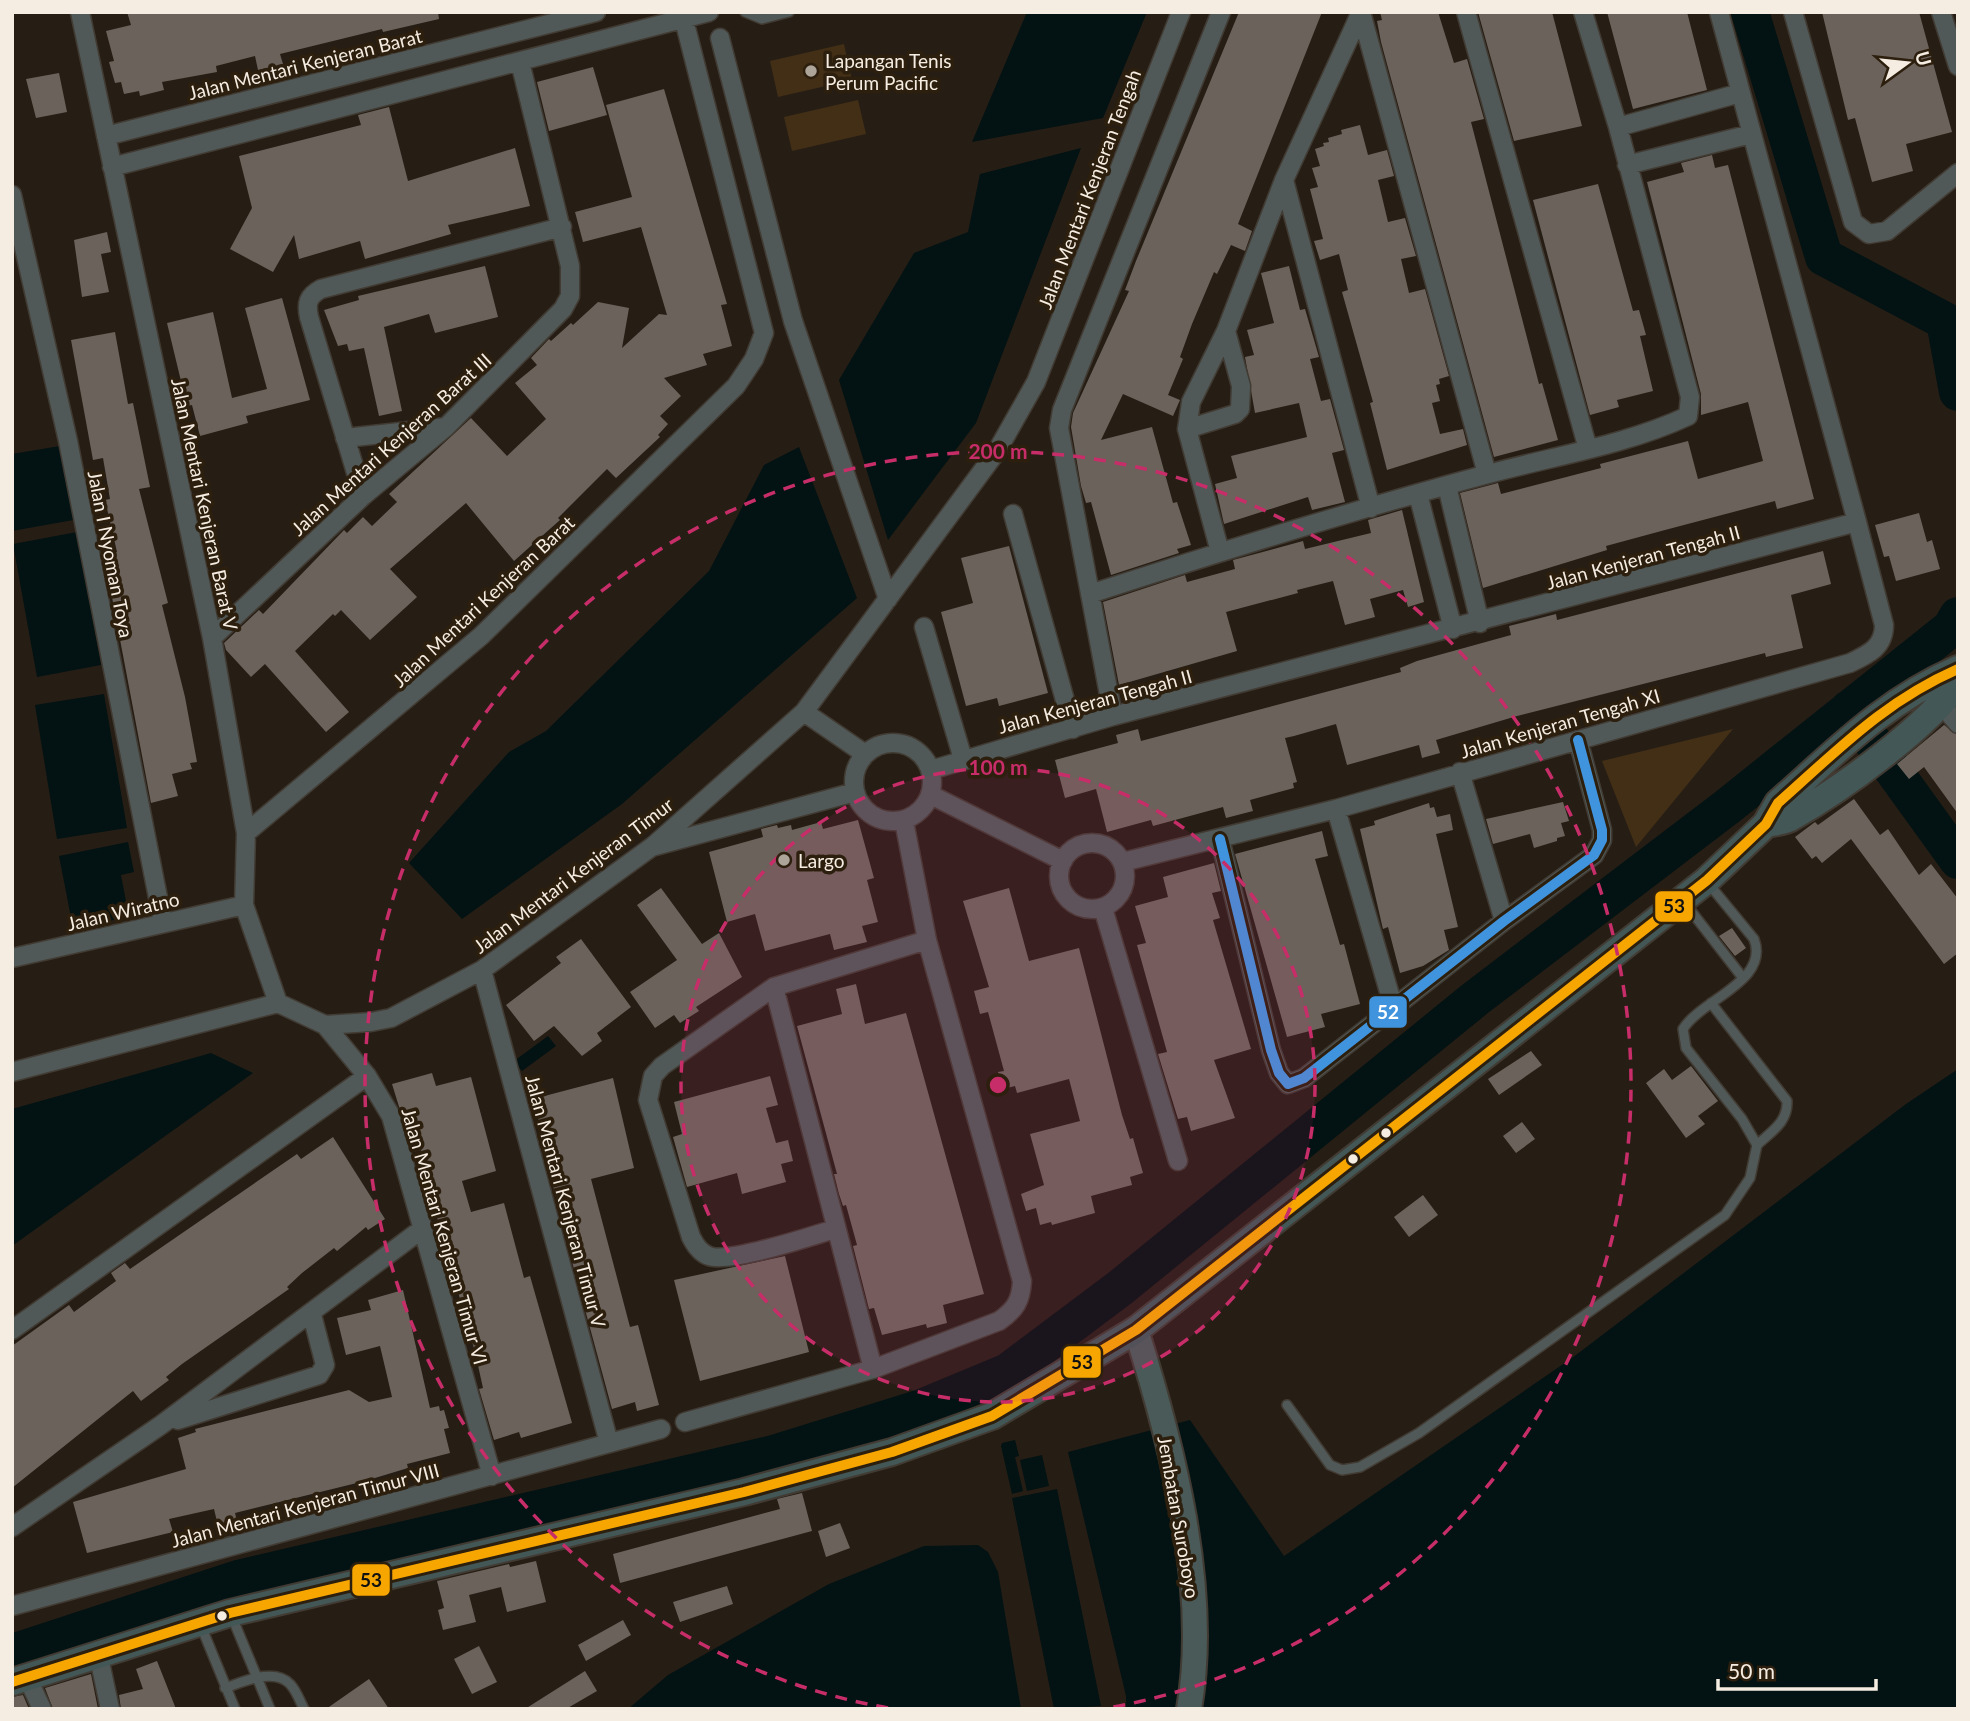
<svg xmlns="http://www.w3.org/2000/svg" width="1970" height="1721" viewBox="0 0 1970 1721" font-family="Lato,sans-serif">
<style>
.green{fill:#432f16}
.water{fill:#031213}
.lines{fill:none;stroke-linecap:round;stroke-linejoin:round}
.river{stroke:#031213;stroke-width:38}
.building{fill:#6b635b}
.lane-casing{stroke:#413b33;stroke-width:12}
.street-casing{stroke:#413b33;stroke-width:21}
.secondary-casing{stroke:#413b33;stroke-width:28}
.primary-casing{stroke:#413b33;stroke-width:30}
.lane{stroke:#505958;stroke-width:9}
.street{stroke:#505958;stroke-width:18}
.secondary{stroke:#4a5a58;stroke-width:24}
.primary{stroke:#435757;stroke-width:26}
.bus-1-casing{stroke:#2d1f0e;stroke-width:16}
.bus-2-casing{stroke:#2d1f0e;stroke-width:16}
.bus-1{stroke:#f7a600;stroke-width:10}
.bus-2{stroke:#4094de;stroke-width:10}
.ring{fill:none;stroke:#c72d68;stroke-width:3.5;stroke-dasharray:12 9}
.poi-dot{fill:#ada59a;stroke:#2d1f0e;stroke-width:2.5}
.bus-dot{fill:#f6ede2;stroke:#2d1f0e;stroke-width:2.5}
.labels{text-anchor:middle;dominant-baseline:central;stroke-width:7;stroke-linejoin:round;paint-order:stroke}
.poi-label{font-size:19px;fill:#f6ede2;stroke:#2d1f0e;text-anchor:start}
.street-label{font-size:19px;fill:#f6ede2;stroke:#2d1f0e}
.centre{fill:#c72d68;stroke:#2d1f0e;stroke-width:3.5}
.ring-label{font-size:21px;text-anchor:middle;font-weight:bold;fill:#c72d68;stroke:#2d1f0e;stroke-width:7;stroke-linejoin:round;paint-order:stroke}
.line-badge{stroke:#2d1f0e;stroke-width:2.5}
.badge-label{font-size:19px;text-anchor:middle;font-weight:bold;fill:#fff}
.pale-badge-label{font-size:19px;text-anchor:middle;font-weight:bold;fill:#111}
</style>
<rect width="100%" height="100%" fill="#261e15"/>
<path class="green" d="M844,44L852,80L778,97L770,61Z
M858,100L866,134L792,151L784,117Z
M1733,729L1636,847L1602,761Z"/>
<path class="water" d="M1027,12H1147L1103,118L972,142Z
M1081,148L976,423L888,540L839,380L914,253L968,232L980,174Z
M66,445L79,519L12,531V454Z
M799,447L857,598L622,804L462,919L409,863L509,752L546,731L709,571L764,465Z
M77,532L101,665L37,677L13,544Z
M104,694L127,828L57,839L35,705Z
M128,842L134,872L121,875L129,917L73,928L59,856Z
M548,1036L556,1046L522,1071L514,1061Z
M211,1053L253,1073L12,1246V1109Z
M1958,1069V1709H1126V1696L1068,1452L1190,1420L1284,1556L1572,1358L1906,1104Z
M1015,1440L1019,1456L1015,1457L1023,1491L1012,1494L1001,1446L1002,1443Z
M1042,1455L1049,1486L1027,1491L1020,1460Z
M1057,1489L1101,1706L1054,1709L1012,1498Z
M978,1545L988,1552L998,1572L1021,1709H628L668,1675L829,1584L924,1546Z"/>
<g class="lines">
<path class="river" d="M1750,12L1824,257L1945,321L1958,392
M1849,709L1958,860
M12,1653L238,1579L774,1454L919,1409L1008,1372L1120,1288L1475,999L1727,807L1951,628L1958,616"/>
</g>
<path class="building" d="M127,12H438L439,19L383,32L382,29L280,54L283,64L258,70L255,56L216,66L217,72L162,82L164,90L140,96L139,91L124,94L121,82L115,83L109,62L114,61L106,31L131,25Z
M1239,12H1322L1238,224L1252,231L1245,251L1231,245L1217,274L1214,272L1192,324L1180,357L1183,359L1168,395L1180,400L1173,416L1123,394L1101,440L1152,427L1173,503L1177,502L1191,545L1177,549L1179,553L1111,575L1091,502L1086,503L1081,486L1071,427L1073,413L1129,291L1125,290L1136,261Z
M1380,12H1438L1454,63L1467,59L1484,119L1471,122L1539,384L1542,383L1558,440L1494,457L1381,42L1377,21L1382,20Z
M1478,12H1552L1582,126L1514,141Z
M1607,12H1687L1707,90L1633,109Z
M1822,12H1919L1952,132L1906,144L1913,171L1872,182L1855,118L1848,120Z
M593,67L607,115L549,131L537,82Z
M59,73L67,112L36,118L26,79Z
M664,89L727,304L721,305L732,346L703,354L707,365L664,378L681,396L660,416L668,424L658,435L660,437L616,478L607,469L558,518L560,520L514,561L466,503L390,569L417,597L370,640L341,610L335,616L333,614L295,651L349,712L326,732L265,664L251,677L226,650L224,643L259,610L263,614L344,530L347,533L363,517L372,526L397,502L389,494L471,418L507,456L546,419L515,383L537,365L531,358L549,339L551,341L571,323L573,325L598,302L629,308L622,348L659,314L667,315L641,227L583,242L575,212L632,197L606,105Z
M389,107L408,181L515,148L530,206L448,225L451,234L365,259L360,241L299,259L294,235L273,272L230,249L252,208L239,156L361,125L358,115Z
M1360,125L1368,155L1387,150L1394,176L1378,180L1388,222L1405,218L1416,256L1401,259L1409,293L1425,289L1449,376L1439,379L1440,384L1436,385L1440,401L1432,403L1440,434L1463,429L1467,445L1387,470L1370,403L1373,402L1342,292L1348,290L1339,254L1320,260L1314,241L1323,239L1310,189L1318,187L1312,168L1320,166L1315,149L1324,146L1323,143L1329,142L1328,138L1342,134L1341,130Z
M1712,155L1715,168L1728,165L1814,499L1777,509L1775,501L1665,530L1606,546L1607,550L1483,588L1460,493L1498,483L1501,494L1601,468L1600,464L1688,441L1698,479L1763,461L1748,402L1701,415V394L1647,182L1684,172L1681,163Z
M1598,184L1633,311L1639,310L1646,335L1640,336L1653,391L1617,400L1619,407L1590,415L1533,200Z
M107,232L111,252L101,254L109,292L82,297L74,240Z
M485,266L498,317L435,333L429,314L384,327L402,411L379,416L364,348L349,351L347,344L338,346L324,310L359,300L358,296Z
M1289,266L1300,310L1305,309L1319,357L1310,359L1321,401L1330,399L1344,450L1332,453L1345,502L1312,510L1308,497L1224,524L1215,484L1237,478L1231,456L1307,437L1299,403L1255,413L1245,357L1254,355L1247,330L1274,323L1261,273Z
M282,298L310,400L246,416L248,423L200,436L192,405L187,406L167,323L213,312L232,398L267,389L245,308Z
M115,332L128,404L133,403L150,487L139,489L168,603L162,605L185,697L197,762L190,763L192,769L172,774L178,796L151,803L104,555L117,552L105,500L110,499L103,458L93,460L71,340Z
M1402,510L1424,602L1408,607L1403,590L1370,599L1375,617L1345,625L1333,581L1297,590L1298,593L1226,612L1237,651L1119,685L1103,602L1185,575L1187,582L1235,569L1233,560L1303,541L1305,549L1371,533L1368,520Z
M1919,513L1927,542L1932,540L1940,569L1896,581L1889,556L1884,557L1875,525Z
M1009,546L1048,693L999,706L997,698L966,706L941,612L973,603L961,558Z
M1823,551L1831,584L1791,595L1803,648L1766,657L1765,653L1517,716L1436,740L1440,753L1422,758L1419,745L1347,765L1336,724L1294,736L1285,738L1297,782L1293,783L1294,788L1250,800L1253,811L1226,818L1223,807L1153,826L1151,820L1107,832L1096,789L1065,798L1055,760L1118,743L1116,735L1138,729L1141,741L1401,672L1400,668L1417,661L1511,635L1509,626L1556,614L1557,620Z
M1944,725L1958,735V814L1924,767L1909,779L1897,764Z
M1854,799L1880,835L1888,829L1919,875L1931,864L1958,899V953L1944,964L1851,839L1822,863L1816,856L1812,859L1795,837L1815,822L1818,825Z
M1563,802L1569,821L1561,823L1565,836L1557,838V841L1534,848L1530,834L1493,844L1486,819Z
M1429,803L1430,808L1434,807L1437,817L1450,814L1453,830L1436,834L1458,927L1444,930L1449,950L1423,966L1400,973L1388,927L1383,929L1382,925L1360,829L1375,825L1374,821Z
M858,820L874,878L867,880L878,922L862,926L867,942L834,950L830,934L765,951L755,914L727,922L709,852L763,837L761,829L777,825L778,828L791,825L792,830L821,822L823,829Z
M1322,831L1328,856L1315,859L1340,945L1344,944L1360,1004L1321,1014L1325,1027L1287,1037L1235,854Z
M1214,863L1221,891L1212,893L1220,918L1213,920L1251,1049L1214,1060L1235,1118L1191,1131L1187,1117L1178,1119L1158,1054L1167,1052L1137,945L1146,943L1135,906L1168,897L1163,877Z
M661,888L702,944L719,933L742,977L696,1007L699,1011L680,1023L674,1015L655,1028L630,992L677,960L637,905Z
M1009,888L1029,961L1079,948L1122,1115L1130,1139L1133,1138L1143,1173L1130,1177L1132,1185L1091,1196L1095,1213L1052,1225L1051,1222L1040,1225L1036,1208L1026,1211L1021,1194L1044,1185L1030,1134L1080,1121L1069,1079L1017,1093L1015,1086L1003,1089L998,1072L1004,1071L988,1012L980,1014L974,991L989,987L963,901Z
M1732,928L1746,948L1735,956L1719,936Z
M581,939L631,1007L597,1033L602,1041L582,1056L554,1026L534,1041L506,1005L561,963L556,957Z
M856,984L865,1024L906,1013L984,1294L943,1305L947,1323L927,1328L926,1324L882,1335L874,1308L869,1309L853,1246L857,1245L846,1205L843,1206L839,1194L834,1174H837L797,1026L842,1014L836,989Z
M1531,1051L1542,1065L1499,1095L1488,1079Z
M1691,1066L1718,1101L1698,1116L1705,1124L1686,1138L1646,1083L1664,1069L1672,1080Z
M432,1073L436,1086L471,1077L496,1171L462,1181L471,1212L504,1203L524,1278L530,1276L572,1423L521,1438L519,1432L494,1440L479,1389L483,1388L475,1352L434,1207L431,1187L421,1150L413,1152L392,1084Z
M770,1076L778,1105L766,1108L776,1143L788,1140L793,1161L781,1164L786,1182L742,1194L737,1173L687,1187L673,1137L682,1134L674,1102Z
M613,1078L634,1168L591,1179L630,1327L638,1325L659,1405L637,1411L635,1402L612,1409L567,1243L570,1242L549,1173L552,1172L533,1099Z
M1522,1122L1535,1139L1516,1153L1503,1136Z
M333,1137L385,1219L368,1230L366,1227L337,1251L334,1248L302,1273L287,1287L289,1289L182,1364L166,1377L169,1380L141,1401L133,1391L12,1488V1346L69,1305L74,1312L116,1281L111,1273L125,1263L130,1269L297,1154L301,1159Z
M1423,1195L1438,1215L1409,1237L1394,1217Z
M785,1256L809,1352L700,1381L674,1280Z
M403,1290L430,1408L439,1406L440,1411L444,1410L449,1428L444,1429L450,1453L407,1464L408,1468L365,1481L235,1513L238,1525L219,1530L214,1509L169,1519L173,1532L87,1553L73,1502L186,1469L178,1438L196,1432L195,1429L349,1390L369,1402L392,1397L380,1346L346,1355L337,1318L371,1310L368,1300Z
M802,1493L812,1531L620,1583L613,1554L780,1509L777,1499Z
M840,1523L850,1548L826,1557L818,1531Z
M536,1561L546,1602L507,1612L501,1587L469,1595L476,1622L443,1630L438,1610L444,1608L437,1581L509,1564L510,1567Z
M727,1586L733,1604L680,1622L673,1602Z
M623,1620L631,1635L586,1661L578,1645Z
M479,1646L497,1682L472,1694L454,1659Z
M157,1661L176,1709H121L119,1695L143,1689L136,1669Z
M585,1671L597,1691L566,1709H525Z
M91,1674L98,1709H53L45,1688Z
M369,1679L389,1709H326Z
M23,1695L29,1709H12V1697Z"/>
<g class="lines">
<defs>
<path id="lane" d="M745,12L762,19L789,12
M1684,902L1743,978
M1711,1003L1787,1101C1788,1122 1772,1131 1757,1145
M1287,1405L1330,1465L1342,1470L1360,1467L1419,1433L1725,1215L1750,1178L1757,1145L1742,1119L1686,1048L1683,1029C1702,999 1770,981 1754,939L1708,883
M232,1617L270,1709
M201,1626L235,1709
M225,1688C243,1682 274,1667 290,1684C296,1690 300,1701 304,1709"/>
<path id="street" d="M80,12L212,638L246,833L244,905L278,1003
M1361,12L1487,474
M1466,12L1588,449
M1793,12L1853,222L1869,234L1887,231L1958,173
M1941,12L1958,66
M720,38L793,321L888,599
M1618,127L1740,93
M106,136L596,12
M1627,165L1751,134
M112,167L709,12
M1284,180L1371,508
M12,195L68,441L163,923
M1187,429L1235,414L1240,409L1241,386L1226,331
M345,438L446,427
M1447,486L1480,623
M1418,494L1453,629
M363,496L309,317C306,303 308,296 321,289L562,227
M1013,514L1073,729
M1220,552L1187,429L1191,402L1226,331L1284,180L1361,12
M1090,594C1222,551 1354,510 1488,474C1554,456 1626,445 1688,416L1690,397L1618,127L1583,12
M924,627L963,759
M212,638L363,496L446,427L563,309L570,296V266L520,62
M1942,705L1958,724
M804,712L865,754
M1113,716L1059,428L1062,410L1221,12
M854 782a39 39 0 1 1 78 0a39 39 0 1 1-78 0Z
M931,770L1113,716L1857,522L1719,12
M1460,772L1504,921
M931,795L1063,861
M1336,809L1394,1009
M246,833L481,636L736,386L754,359L764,333L682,12
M1220,839L1271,1050L1279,1073L1288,1084L1304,1078L1504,921L1594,855L1602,840V830L1578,740
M1059 876a33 33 0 1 1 66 0a33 33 0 1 1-66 0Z
M655,846L855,792
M1123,862L1336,809L1850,663C1869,654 1884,647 1884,625L1857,522
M1103,908L1178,1161
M12,958L244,905
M482,970L609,1443
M774,987L873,1369
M278,1003L325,1025L371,1022L391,1018L482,970L653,846L804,712L997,451L1036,382L1181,12
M325,1025L367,1076L391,1116L492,1476
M12,1072L278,1003
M835,1229C811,1236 729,1264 709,1256C700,1253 695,1245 691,1237L648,1100L653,1076L662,1066L774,987L927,940
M12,1330L367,1076
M178,1420L319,1375L325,1365L312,1315
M685,1422L873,1369L999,1321C1015,1310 1021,1301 1022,1281L927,940L904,821
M12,1527L161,1425L422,1229
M12,1606L661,1429
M98,1653L110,1709
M27,1677L42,1709"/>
<path id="secondary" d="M1136,1330C1172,1444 1210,1589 1189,1709"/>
<path id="primary" d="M1766,824C1775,822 1785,822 1792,817C1840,790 1928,727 1958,682
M12,1682L230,1613L744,1492L892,1452L992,1416L1136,1330L1706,881L1766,824L1778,803C1838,750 1883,702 1958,669"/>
</defs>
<use href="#lane" class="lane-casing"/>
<use href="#street" class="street-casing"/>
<use href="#secondary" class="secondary-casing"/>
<use href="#primary" class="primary-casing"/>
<use href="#lane" class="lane"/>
<use href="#street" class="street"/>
<use href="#secondary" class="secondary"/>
<use href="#primary" class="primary"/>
<defs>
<path id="bus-1" d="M12,1682L230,1613L744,1492L892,1452L992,1416L1136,1330L1706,881L1766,824L1778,803C1838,750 1883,702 1958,669"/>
<path id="bus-2" d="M1220,839L1271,1050L1279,1073L1288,1084L1304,1078L1504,921L1594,855L1602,840V830L1578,740"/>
</defs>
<use href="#bus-1" class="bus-1-casing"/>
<use href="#bus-2" class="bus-2-casing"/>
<use href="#bus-1" class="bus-1"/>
<use href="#bus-2" class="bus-2"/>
</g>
<circle cx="998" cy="1085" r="317" fill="#c72d68" fill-opacity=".12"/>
<g class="ring">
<circle cx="998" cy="1085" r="317"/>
<path d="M888 1708A633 633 0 1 1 1108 1708"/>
</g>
<g class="poi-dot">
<circle cx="811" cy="71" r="7"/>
<circle cx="784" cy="860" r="7"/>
</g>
<g class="bus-dot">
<circle cx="1386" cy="1133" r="6"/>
<circle cx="1353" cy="1159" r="6"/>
<circle cx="222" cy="1616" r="6"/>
</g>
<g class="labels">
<g class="poi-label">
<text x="825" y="60">Lapangan Tenis<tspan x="825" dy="22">Perum Pacific</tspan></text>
<text x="798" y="860">Largo</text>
</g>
<g class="street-label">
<text transform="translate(305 64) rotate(-14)">Jalan Mentari Kenjeran Barat</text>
<text transform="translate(1089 189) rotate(-69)">Jalan Mentari Kenjeran Tengah</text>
<text transform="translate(391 444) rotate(-42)">Jalan Mentari Kenjeran Barat III</text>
<text transform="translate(205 504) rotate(78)">Jalan Mentari Kenjeran Barat V</text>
<text transform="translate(111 554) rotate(79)">Jalan I Nyoman Toya</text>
<text transform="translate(1643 557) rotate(-15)">Jalan Kenjeran Tengah II</text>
<text transform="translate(483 601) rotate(-43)">Jalan Mentari Kenjeran Barat</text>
<text transform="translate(1095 701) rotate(-15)">Jalan Kenjeran Tengah II</text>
<text transform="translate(1560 723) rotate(-16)">Jalan Kenjeran Tengah XI</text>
<text transform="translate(573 875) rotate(-37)">Jalan Mentari Kenjeran Timur</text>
<text transform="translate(123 911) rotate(-13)">Jalan Wiratno</text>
<text transform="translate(566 1201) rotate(75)">Jalan Mentari Kenjeran Timur V</text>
<text transform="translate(445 1236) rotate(74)">Jalan Mentari Kenjeran Timur VI</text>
<text transform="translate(305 1505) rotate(-15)">Jalan Mentari Kenjeran Timur VIII</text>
<text transform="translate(1179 1517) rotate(80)">Jembatan Suroboyo</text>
</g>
</g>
<circle cx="998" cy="1085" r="10" class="centre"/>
<g class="ring-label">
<text x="998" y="459">200 m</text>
<text x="998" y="775">100 m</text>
</g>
<g class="line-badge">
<rect x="1654" y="890" width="40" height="33" rx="7" fill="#f7a600"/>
<rect x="1368" y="995" width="40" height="34" rx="7" fill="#4094de"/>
<rect x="1062" y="1345" width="40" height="34" rx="7" fill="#f7a600"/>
<rect x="351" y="1563" width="40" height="34" rx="7" fill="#f7a600"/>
</g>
<g class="badge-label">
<text x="1388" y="1019">52</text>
</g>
<g class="pale-badge-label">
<text x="1674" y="913">53</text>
<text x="1082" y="1369">53</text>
<text x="371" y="1587">53</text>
</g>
<rect width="1970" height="1721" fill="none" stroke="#f6ede2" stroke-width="28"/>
<g transform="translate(1907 63) rotate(75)" stroke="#2d1f0e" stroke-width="5" paint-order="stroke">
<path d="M0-5L12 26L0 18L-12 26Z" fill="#f6ede2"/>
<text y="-10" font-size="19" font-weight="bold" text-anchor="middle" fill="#f6ede2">U</text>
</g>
<path d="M1718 1679v10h158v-10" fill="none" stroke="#f6ede2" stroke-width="3.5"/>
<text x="1728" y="1679" font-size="21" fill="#f6ede2" stroke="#2d1f0e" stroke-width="5" paint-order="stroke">50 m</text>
</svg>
